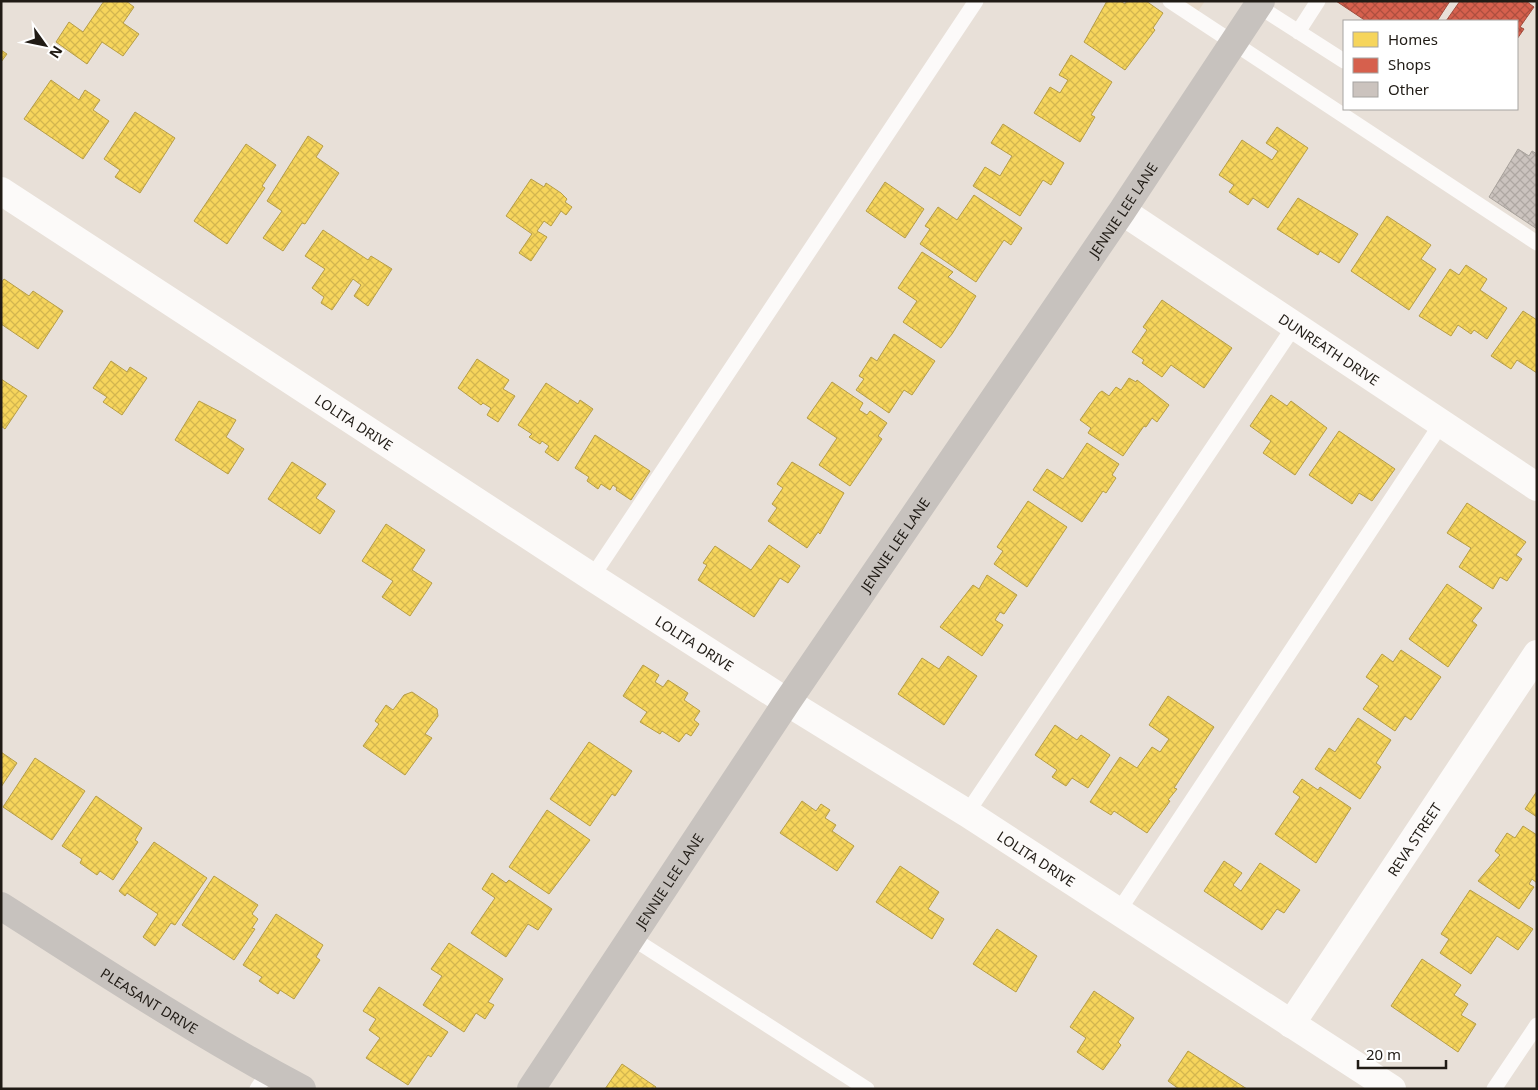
<svg xmlns="http://www.w3.org/2000/svg" width="1538" height="1090" viewBox="0 0 1538 1090" font-family="'Noto Sans',sans-serif">
<style>
.built{fill:#e7d9c9}
.homes{fill:url(#homes-cross-hatch);stroke:#b69d47}
.shops{fill:url(#shops-cross-hatch);stroke:#9f4b3c}
.building{fill:url(#building-cross-hatch);stroke:#a7a19b}
.lines{fill:none;stroke-linecap:round;stroke-linejoin:round}
.lane{stroke:#fcfaf9;stroke-width:15}
.street{stroke:#fcfaf9;stroke-width:28}
.secondary{stroke:#c7c2be;stroke-width:28}
.labels{text-anchor:middle;dominant-baseline:central;stroke-width:5;stroke-linejoin:round;paint-order:stroke}
.street-label{font-size:14px;fill:#201b15;stroke:#fff}
</style>
<defs>
<pattern id="homes-cross-hatch" width="8" height="8" patternUnits="userSpaceOnUse" patternTransform="scale(1.25)"><rect width="8" height="8" fill="#f6d55c"/><path d="M0 0l8 8M0 8l8-8" fill="none" stroke="#d3b64f"/></pattern>
<pattern id="shops-cross-hatch" width="8" height="8" patternUnits="userSpaceOnUse" patternTransform="scale(1.25)"><rect width="8" height="8" fill="#d6604d"/><path d="M0 0l8 8M0 8l8-8" fill="none" stroke="#ad4e3f"/></pattern>
<pattern id="building-cross-hatch" width="8" height="8" patternUnits="userSpaceOnUse" patternTransform="scale(1.25)"><rect width="8" height="8" fill="#cbc3be"/><path d="M0 0l8 8M0 8l8-8" fill="none" stroke="#aea7a2"/></pattern>
</defs>
<rect width="100%" height="100%" fill="#e8e0d8"/>
<path class="built" d="M1180,1H1205L1197,13Z"/>
<path class="homes" d="M104,1H126L134,7L123,23L139,34L123,56L102,42L87,64L56,42L69,22L83,32Z
M1107,1H1120L1125,4L1127,1H1146L1163,13L1153,28L1155,30L1125,70L1084,42Z
M1,50L7,54L1,62Z
M1071,55L1112,82L1091,115L1095,117L1080,142L1034,113L1050,87L1060,93L1068,80L1059,75Z
M51,80L79,100L85,90L100,100L93,110L109,121L83,159L24,119Z
M135,112L175,138L140,193L115,177L120,170L104,159Z
M1003,124L1064,163L1051,185L1043,180L1020,216L973,186L985,167L1000,176L1012,156L991,143Z
M1277,127L1308,148L1268,208L1253,198L1248,205L1229,192L1234,185L1219,175L1242,140L1272,160L1278,151L1266,143Z
M308,136L323,146L316,157L339,173L305,224L302,223L283,251L263,238L282,211L267,201Z
M246,144L276,165L262,186L265,188L227,244L194,221Z
M531,179L544,187L546,183L561,193L567,199L565,202L572,207L566,215L561,211L551,226L544,221L537,231L547,237L531,261L519,253L532,234L506,216Z
M885,182L924,209L905,238L866,211Z
M974,195L1022,228L1011,245L1004,240L976,282L920,244L930,229L925,226L938,207L957,220Z
M1298,198L1358,234L1339,263L1320,251L1318,255L1277,229Z
M1387,216L1431,245L1421,259L1436,269L1409,310L1351,271Z
M323,230L368,260L371,256L392,269L368,306L354,296L361,285L353,279L332,310L321,303L324,297L312,288L325,269L305,256Z
M922,252L953,272L948,277L976,296L952,334L941,348L903,322L917,301L898,288Z
M1466,265L1487,279L1480,290L1507,308L1487,339L1474,330L1471,334L1458,325L1451,336L1419,316L1450,269L1459,275Z
M4,279L29,296L33,291L63,311L38,349L1,324V283Z
M1162,300L1232,348L1204,388L1171,365L1162,377L1142,363L1144,360L1132,352L1147,330L1143,327Z
M1523,311L1537,320V373L1517,360L1511,369L1491,356Z
M894,334L935,361L912,395L904,390L889,413L856,390L864,379L859,376L871,357L877,361Z
M477,359L509,380L503,389L515,396L498,422L487,415L491,408L483,403L481,405L458,388Z
M111,361L127,372L130,367L147,378L122,415L103,402L107,397L93,388Z
M1129,378L1136,382L1137,380L1169,405L1157,422L1152,418L1146,427L1144,426L1123,456L1088,433L1091,428L1080,420L1099,393L1102,391L1109,396L1116,387L1121,390Z
M1,379L27,396L5,429L1,426Z
M832,382L863,403L859,410L867,415L870,411L887,423L878,436L882,439L850,486L819,465L837,438L807,418Z
M546,383L578,404L580,400L593,409L558,461L545,452L549,446L542,441L540,444L529,437L532,434L518,425Z
M1271,395L1287,406L1291,401L1327,428L1295,475L1263,453L1271,441L1250,426Z
M199,401L236,420L226,437L244,449L228,474L175,440Z
M1339,431L1395,469L1372,501L1359,493L1352,504L1309,475Z
M595,435L650,471L631,500L616,490L617,488L613,485L610,490L601,484L598,489L587,481L589,477L575,468Z
M1087,443L1119,464L1112,475L1116,478L1106,493L1103,491L1082,522L1033,490L1047,469L1063,479Z
M292,462L326,484L316,498L335,511L320,534L268,499Z
M792,462L844,493L820,534L818,532L807,548L768,521L777,508L772,504L783,488L777,484Z
M1028,501L1067,527L1027,587L994,564L1003,551L997,547Z
M1467,503L1526,542L1516,555L1522,559L1507,581L1500,577L1493,589L1459,567L1471,548L1447,533Z
M386,524L425,550L412,570L432,583L410,616L382,597L393,581L362,561Z
M769,545L800,566L788,583L780,578L754,617L698,580L707,565L703,563L715,546L751,570Z
M987,575L1017,595L1004,614L1000,612L995,620L1003,625L982,656L940,627L973,585L979,589Z
M1447,584L1482,608L1472,621L1477,625L1448,667L1409,639Z
M1401,650L1441,677L1411,720L1405,716L1395,731L1363,709L1379,686L1366,677L1382,654L1393,662Z
M948,656L977,676L944,725L898,694L922,658L939,669Z
M643,665L659,675L655,682L663,687L668,680L688,693L684,700L700,711L694,720L699,724L691,736L686,733L679,742L662,731L660,734L640,722L647,712L623,696Z
M412,692L437,709L438,716L425,734L432,738L405,775L363,746L379,724L375,721L386,705L393,710L404,695Z
M1168,696L1214,727L1174,788L1177,789L1168,800L1170,801L1147,833L1114,811L1111,815L1090,802L1120,757L1137,768L1152,747L1160,752L1169,739L1149,725Z
M1358,718L1391,740L1376,763L1381,767L1360,799L1315,769L1329,748L1335,752Z
M1055,725L1077,740L1081,735L1110,755L1088,788L1072,778L1066,786L1052,777L1057,770L1035,755Z
M589,742L632,771L615,796L612,794L590,826L550,799Z
M1,752L17,763L1,787Z
M35,758L85,791L52,840L3,807Z
M1302,779L1318,790L1320,787L1351,808L1316,863L1275,834L1300,797L1293,792Z
M1537,791V817L1525,809Z
M96,796L142,828L135,840L138,842L113,880L100,871L97,875L80,863L82,859L62,846Z
M802,801L816,811L821,804L830,810L825,818L836,825L832,831L854,846L837,871L780,833Z
M547,810L590,840L549,894L509,867Z
M1523,826L1537,835V883L1532,879L1529,884L1534,887L1519,909L1478,881L1500,855L1495,851L1507,833L1515,838Z
M154,842L207,878L175,925L171,923L155,946L143,937L158,914L127,893L125,896L119,891Z
M1224,861L1242,873L1233,885L1241,891L1260,863L1300,890L1284,913L1277,909L1262,930L1204,891Z
M900,866L939,892L928,909L944,919L932,939L876,902Z
M492,873L506,883L509,880L552,909L538,930L528,924L506,957L471,933L495,898L482,889Z
M214,876L258,905L252,914L258,919L252,928L255,929L234,960L182,925Z
M1470,890L1533,929L1518,950L1497,936L1471,974L1440,953L1449,939L1441,934Z
M276,914L323,945L316,957L320,960L294,999L280,990L278,994L259,981L262,977L243,965Z
M997,929L1037,956L1016,992L973,964Z
M449,943L503,979L488,1002L494,1005L485,1019L476,1013L464,1032L423,1005L442,976L431,969Z
M1422,959L1461,985L1454,995L1468,1004L1461,1015L1476,1024L1458,1052L1391,1006Z
M379,987L448,1032L431,1057L428,1055L408,1085L366,1058L380,1038L369,1030L376,1019L363,1011Z
M1094,991L1134,1018L1118,1042L1121,1045L1103,1070L1077,1052L1086,1038L1070,1027Z
M1188,1051L1247,1089H1179L1168,1081Z
M622,1064L656,1087L655,1089H605Z"/>
<path class="shops" d="M1336,1H1450L1437,21H1366Z
M1460,1H1526L1534,7L1520,27L1524,29L1517,39V21H1446Z"/>
<path class="building" d="M1518,149L1529,156L1532,151L1537,154V229L1489,197Z"/>
<g class="lines">
<path class="lane" d="M1170,1L1537,243
M1258,6L1344,61
M1298,32L1318,1
M592,577L976,1
M967,813L1295,325
M1118,912L1441,424
M632,938L867,1089
M257,1089L269,1071
M1494,1089L1537,1025"/>
<g class="street">
<path id="s1" d="M1,191L592,577L787,702L967,813L1392,1089"/>
<path id="s2" d="M1122,211L1537,487"/>
<path id="s3" d="M1291,1024L1537,654"/>
</g>
<g class="secondary">
<path id="s4" d="M1,906C100,969 198,1034 302,1089"/>
<path id="s5" d="M531,1089L787,702L1122,211L1261,1"/>
</g>
</g>
<g class="labels">
<g class="street-label">
<text stroke="none"><textPath href="#s5" startOffset="1060">JENNIE LEE LANE</textPath></text>
<text stroke="none"><textPath href="#s2" startOffset="249">DUNREATH DRIVE</textPath></text>
<text stroke="none"><textPath href="#s1" startOffset="422">LOLITA DRIVE</textPath></text>
<text stroke="none"><textPath href="#s5" startOffset="655">JENNIE LEE LANE</textPath></text>
<text stroke="none"><textPath href="#s1" startOffset="828">LOLITA DRIVE</textPath></text>
<text stroke="none"><textPath href="#s3" startOffset="222">REVA STREET</textPath></text>
<text stroke="none"><textPath href="#s1" startOffset="1232">LOLITA DRIVE</textPath></text>
<text stroke="none"><textPath href="#s5" startOffset="250">JENNIE LEE LANE</textPath></text>
<text stroke="none"><textPath href="#s4" startOffset="176">PLEASANT DRIVE</textPath></text>
</g>
</g>
<rect width="1538" height="1090" fill="none" stroke="#201b15" stroke-width="5"/>
<rect x="1343" y="20" width="175" height="90" fill="#ffffff" stroke="#a6a4a1"/>
<rect x="1353" y="32" width="25" height="15" fill="#f6d55c" stroke="#a6a4a1"/>
<text x="1388" y="45" font-size="15" fill="#201b15">Homes</text>
<rect x="1353" y="58" width="25" height="15" fill="#d6604d" stroke="#a6a4a1"/>
<text x="1388" y="70" font-size="15" fill="#201b15">Shops</text>
<rect x="1353" y="82" width="25" height="15" fill="#cbc3be" stroke="#a6a4a1"/>
<text x="1388" y="95" font-size="15" fill="#201b15">Other</text>
<g transform="translate(45 45) rotate(123)" stroke="#ffffff" stroke-width="4" paint-order="stroke">
<path d="M0-4L9 19L0 12L-9 19Z" fill="#201b15"/>
<text y="-8" font-size="14" font-weight="bold" text-anchor="middle" fill="#201b15">N</text>
</g>
<path d="M1358 1060v8h88v-8" fill="none" stroke="#201b15" stroke-width="2.5"/>
<text x="1366" y="1060" font-size="15" fill="#201b15" stroke="#ffffff" stroke-width="4" paint-order="stroke">20 m</text>
</svg>
